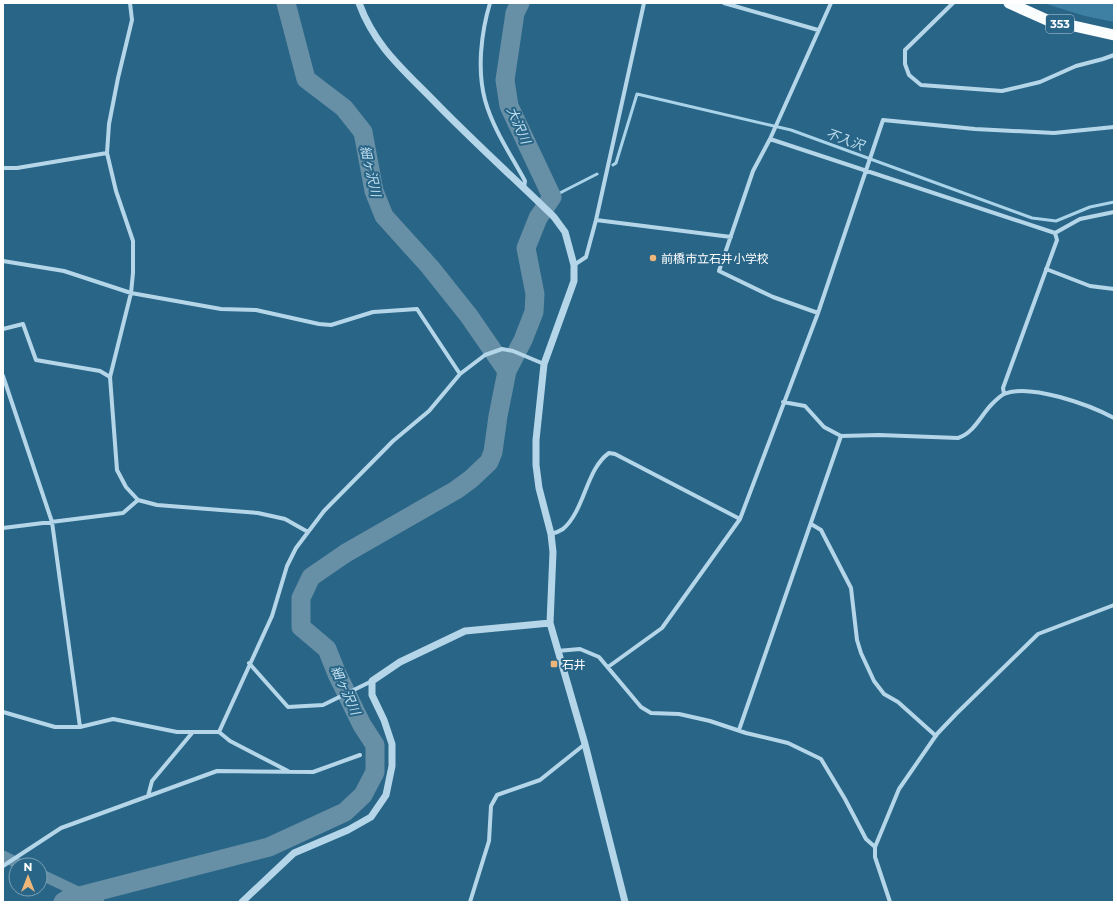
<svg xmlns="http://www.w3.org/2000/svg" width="1117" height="905" viewBox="0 0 1117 905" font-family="Montserrat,'Noto Sans JP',sans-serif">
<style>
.green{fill:#3d80a3}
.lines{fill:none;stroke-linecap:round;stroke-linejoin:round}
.stream{stroke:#a9d3e8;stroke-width:3}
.canal{stroke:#678fa5;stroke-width:11}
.river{stroke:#678fa5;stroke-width:19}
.minor{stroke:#b4d6e8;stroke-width:4}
.tertiary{stroke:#b4d6e8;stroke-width:7}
.trunk{stroke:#fafdfe;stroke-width:11}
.poi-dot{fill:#efb67a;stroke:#286587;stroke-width:1.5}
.labels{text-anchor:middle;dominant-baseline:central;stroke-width:4;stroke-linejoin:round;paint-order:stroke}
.shield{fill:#286587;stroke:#bed1db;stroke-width:1}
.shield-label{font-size:11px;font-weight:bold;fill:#fff}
.poi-label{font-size:12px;fill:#fff;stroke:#286587;text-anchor:start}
.water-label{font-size:13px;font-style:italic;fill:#c0dfef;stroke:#286587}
</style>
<rect width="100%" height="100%" fill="#286587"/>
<path class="green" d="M1043,3H1114V22L1085,16Z"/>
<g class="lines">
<path class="stream" d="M613,165L616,163L637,94L791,130L1032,218L1056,221L1090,207L1114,202
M552,197L597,174"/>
<path class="canal" d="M3,856L21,865
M40,874L99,902"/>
<path class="river" d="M286,3L306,79L344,108L363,132L374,191L384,216L430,267L469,316L507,371
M63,902L68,899L269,847L345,812L363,795L375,772V745L362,725L337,674L327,649L301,627V598L311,577L346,553L456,490L471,479L489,462L493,452L498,416L507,371L523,340L534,312L535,294L526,248L538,218L552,197L509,106L505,80L515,13L520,3"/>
<path class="minor" d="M130,3L132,20L118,78L109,124L107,153L116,191L133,241V273L131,293L110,377L117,470L126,487L138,500L157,505L258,513L285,519L308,532
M490,3C481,33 477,70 485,100C493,129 511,155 525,181L524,188
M724,3L818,30
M953,3L905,50V64L909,75L921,85L1002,91L1040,82L1076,66L1103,59L1114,55
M770,139L1055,233L1057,240L1003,388L1004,394
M3,168H17L107,153
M596,220L731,237
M1055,233L1080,219L1114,212
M3,261L64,271L131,293L221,309L256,310L319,324L331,325L373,312L417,309L460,374
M574,265L586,257L596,220L644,3
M1046,269L1090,286L1114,289
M818,313L773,297L719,271L753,171L770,139L831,3
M3,329L23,324L36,360L100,371L110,377
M3,376L52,522L80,727
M783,402L805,406L824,427L841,436L879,435L958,438C974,433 981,415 992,404C995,401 1000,396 1004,394C1030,383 1090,405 1114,418
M811,524L821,530L851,588L857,640L861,653L874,681L884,694L898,702L936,736
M3,528L123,513L138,500
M551,534C555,533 560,531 563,529C585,510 586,469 609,453L615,454L740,519
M557,651L580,649L599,657L641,707L651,713L679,714L710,721L746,733L788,743L821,759L845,799L866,839L875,847
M249,663L288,707L323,705L372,681
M608,667L662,628L740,519L818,313L883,120L975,129L1054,133L1114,127
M3,712L55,727H80L113,719L177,732H219L272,616L287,566L296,548L324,511L393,441L429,411L460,374L485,355L502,349L513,351L544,364
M739,730L841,436
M219,732L230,741L288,771
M148,796L152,781L192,733
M3,866L61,828L217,771L313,772L360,755
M470,902L489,841L491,806L497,795L540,780L585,744
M890,902L875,857V847L899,789L937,734L956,714L1038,634L1114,605"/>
<path class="tertiary" d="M359,3C375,47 404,70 436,103C474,142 515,179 554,217L565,232L574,265V281L544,364L536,440V465L539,488L551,534L553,552L550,623L585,744L625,902
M242,902L294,853L348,830L371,817L386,795L392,766V744L384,720L372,695V681L400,662L465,631L550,623"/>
<path class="trunk" d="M1009,3L1047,20L1114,35"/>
</g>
<g class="poi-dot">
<circle cx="653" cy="258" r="4"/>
<rect x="550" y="660" width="8" height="8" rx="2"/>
</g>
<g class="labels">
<rect class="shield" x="1046" y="15" width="28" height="18" rx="3"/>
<g class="shield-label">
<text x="1060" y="24">353</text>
</g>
<g class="poi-label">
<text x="661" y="258">前橋市立石井小学校</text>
<text x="562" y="664">石井</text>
</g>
<g class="water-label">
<text transform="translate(519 125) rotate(66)">大沢川</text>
<text transform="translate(845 139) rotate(20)">不入沢</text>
<text transform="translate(371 171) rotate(77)">細ヶ沢川</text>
<text transform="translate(346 690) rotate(66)">細ヶ沢川</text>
</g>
</g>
<rect width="1117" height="905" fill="none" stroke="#ffffff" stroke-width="8"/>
<g transform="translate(28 877)"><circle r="19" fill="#286587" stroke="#7ea3b7"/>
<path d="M0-3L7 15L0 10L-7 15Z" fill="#efb67a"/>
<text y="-6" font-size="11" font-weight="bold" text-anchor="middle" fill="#ffffff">N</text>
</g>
</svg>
